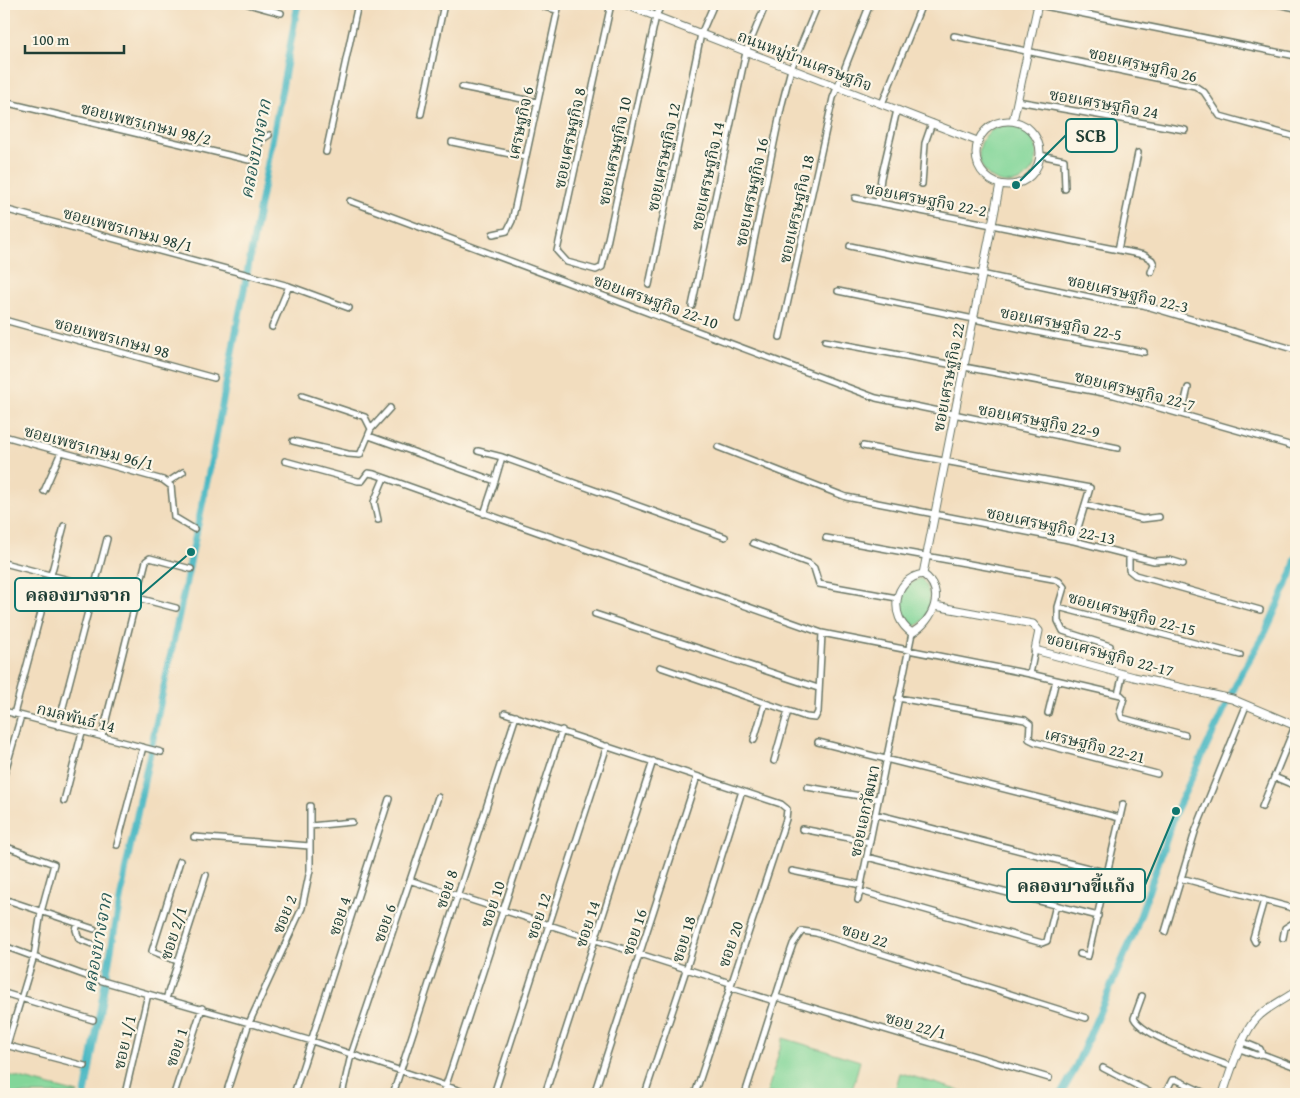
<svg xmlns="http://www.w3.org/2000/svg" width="1300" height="1098" viewBox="0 0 1300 1098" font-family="'Gentium Book Plus','Noto Serif Thai',serif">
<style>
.green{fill:#82d699;stroke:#508a66}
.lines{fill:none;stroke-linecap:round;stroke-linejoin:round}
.canal{stroke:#4ab8c3;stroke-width:7}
.street-casing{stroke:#697564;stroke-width:8}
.secondary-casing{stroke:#697564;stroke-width:9}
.street{stroke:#fff;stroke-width:5}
.secondary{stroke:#fff;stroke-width:7}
.labels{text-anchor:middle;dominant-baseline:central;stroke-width:4.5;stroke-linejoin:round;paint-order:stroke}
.street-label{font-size:16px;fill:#1f3d34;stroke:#fcf5e5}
.water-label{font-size:18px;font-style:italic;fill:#2a5c58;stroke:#fcf5e5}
.leader{fill:none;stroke:#0f766e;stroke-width:2}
.callout-dot{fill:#0f766e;stroke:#fcf5e5;stroke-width:2}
.callout{fill:#fcf5e5;stroke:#0f766e;stroke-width:2}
.callout-label{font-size:18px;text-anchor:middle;font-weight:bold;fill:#1f3d34}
</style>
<rect width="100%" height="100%" fill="#fcf5e5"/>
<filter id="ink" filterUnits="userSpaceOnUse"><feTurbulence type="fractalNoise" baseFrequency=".02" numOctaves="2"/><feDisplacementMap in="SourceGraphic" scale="10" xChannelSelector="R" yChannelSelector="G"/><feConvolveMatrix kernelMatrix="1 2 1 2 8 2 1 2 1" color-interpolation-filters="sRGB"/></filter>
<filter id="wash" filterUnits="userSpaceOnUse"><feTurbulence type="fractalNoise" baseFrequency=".0096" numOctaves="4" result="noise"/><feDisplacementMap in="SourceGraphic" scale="20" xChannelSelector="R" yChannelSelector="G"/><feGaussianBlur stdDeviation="1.12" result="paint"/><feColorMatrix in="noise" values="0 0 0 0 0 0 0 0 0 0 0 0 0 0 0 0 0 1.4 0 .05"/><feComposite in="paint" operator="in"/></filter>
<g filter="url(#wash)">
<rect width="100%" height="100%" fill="#f2ddbe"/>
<path class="green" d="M979 154a29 29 0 1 1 58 0a29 29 0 1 1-58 0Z
M921,578C934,593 934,621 911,628C893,610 898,587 921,578Z
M783,1038L860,1061L851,1094L767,1093Z
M900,1073H901L971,1094H894Z
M4,1074L78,1093V1094H4Z"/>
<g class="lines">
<path class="canal" d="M85,1094L126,867L213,453L298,4
M1061,1094L1073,1073L1135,931L1176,811L1241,674L1266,631L1291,575L1296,558"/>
</g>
</g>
<g filter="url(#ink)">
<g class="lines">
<defs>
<path id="street" d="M248,4L281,13
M611,4L557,251L567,262L596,270L602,267L603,262L656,16L662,4
M1034,4L1296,56
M1277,4L1296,8
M545,7L557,10
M954,36L1195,86L1204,92L1220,116L1296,137
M462,87L537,102
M1017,101L1185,130
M4,102L249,160C259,154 255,142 269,135
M882,104L922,4
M421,114L444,4
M452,142L525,157
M326,152L358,4
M1040,155L1064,160L1065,189
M922,184L925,143L932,123
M855,198L1144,255L1152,260L1154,264L1151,272
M350,201L876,398L1118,448
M878,202L881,178L897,110
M4,209L289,286L349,308
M493,234L507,231L512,221L559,4
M850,246L1118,303L1143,305L1296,350
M1118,250L1138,153
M649,285L701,34L714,4
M838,291L1056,336L1144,352
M692,306L746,52L766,4
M738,319L782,104L791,69L818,4
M4,320L214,378
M272,327L289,286
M780,337L833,98L870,4
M825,341L1114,395L1296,447
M1182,413L1188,388
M371,429L390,408
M4,436L163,480L171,486L174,517L194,529
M369,436L495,481L484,514
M293,441L348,454L360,455L371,429L365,417L302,396
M863,446L1090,488L1074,541
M718,447L846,497L1074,541L1129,555V570L1135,575L1260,610
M478,451L502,457
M285,461L358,481H362L368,473L374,474L822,633L1030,674L1121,695L1124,698L1120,712L1122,718L1185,735
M495,481L502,457L725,537
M168,482L183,472
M44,491L61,452
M1086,505L1142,519L1159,517
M378,520L374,502L384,478
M826,538L1053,579L1059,581L1064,587L1058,607L1240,655
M753,543L808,563L814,568L819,584L897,598
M1129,555L1154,561L1170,560L1183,564
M4,563L176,608
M1058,607V621L1063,631L1110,646
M595,614L818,688
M660,667L806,717L815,718L818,712L822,633
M1030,674L1035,650
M1118,694L1123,674
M898,698L1025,720L1030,724L1029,739L1035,742L1157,774
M4,711L161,752
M505,713L781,804L787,809L786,819L695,1094
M1048,713L1056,680
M14,714L64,526
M58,726L107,539
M102,736L146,561L150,558L191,569
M754,740L765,703
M818,742L1120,818
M774,761L788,711
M4,775L21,716
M1274,777L1296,786
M807,787L878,799
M64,801L82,732
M1262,807L1295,726
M875,814L1108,873
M310,826L352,822
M802,829L870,842
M194,837L310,846
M117,845L143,747
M4,846L54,864L41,912L34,956L7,1045
M867,857L1098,916
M792,871L861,885
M1181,878L1296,909
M412,881L730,983
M860,891L1042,943L1047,941L1056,905
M4,899L94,929
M858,900L912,633
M78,924L76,930L79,939L92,944
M1165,932L1195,832L1246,706
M1283,938L1285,928L1296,921
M1255,942L1253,938L1264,900
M4,946L92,978L312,1041L470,1094
M1080,954L1088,956L1123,804
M177,961L152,951L180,861
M729,987L774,1001
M4,993L93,1020
M1142,996L1134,1018C1143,1037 1211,1059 1233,1067
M776,997L1049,1078
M166,999L206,875
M1243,1042L1260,1049L1262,1054
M5,1045L85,1066
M1240,1049L1256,1055L1262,1054L1296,1067
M1103,1068L1153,1094
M125,1094L148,994
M174,1094L202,1008
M226,1094L249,1023L302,908L310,870V806
M294,1094L389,799
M342,1094L351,1055L438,797
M393,1094L516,716
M443,1094L562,730
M494,1094L607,746
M545,1094L653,761
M594,1094L697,777
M645,1094L686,970L742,791
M745,1094L787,961L793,944L802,931L816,933L1086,1018
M1165,1094L1172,1080H1177L1207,1094"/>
<path id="secondary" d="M624,4L977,141
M1013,121L1038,4
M976 153a32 32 0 1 1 64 0a32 32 0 1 1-64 0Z
M923,574L1000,184
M923,574C947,591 933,621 912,633C888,617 893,579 923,574Z
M935,606L1033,624L1039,631L1035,650L1134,677L1232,699L1296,726
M1223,1094C1229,1075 1243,1030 1258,1017C1269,1006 1284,1000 1296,991"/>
</defs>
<use href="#street" class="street-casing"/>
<use href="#secondary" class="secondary-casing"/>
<use href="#street" class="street"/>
<use href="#secondary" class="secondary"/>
</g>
</g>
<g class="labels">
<g class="street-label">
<text transform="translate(805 60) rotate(21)">ถนนหมู่บ้านเศรษฐกิจ</text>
<text transform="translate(1143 64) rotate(13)">ซอยเศรษฐกิจ 26</text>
<text transform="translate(1104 103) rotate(10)">ซอยเศรษฐกิจ 24</text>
<text transform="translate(146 123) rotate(14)">ซอยเพชรเกษม 98/2</text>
<text transform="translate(520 123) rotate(-78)">เศรษฐกิจ 6</text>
<text transform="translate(569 138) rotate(-78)">ซอยเศรษฐกิจ 8</text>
<text transform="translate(614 151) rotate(-78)">ซอยเศรษฐกิจ 10</text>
<text transform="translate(663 157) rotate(-78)">ซอยเศรษฐกิจ 12</text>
<text transform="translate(707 176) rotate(-78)">ซอยเศรษฐกิจ 14</text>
<text transform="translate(751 192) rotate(-78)">ซอยเศรษฐกิจ 16</text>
<text transform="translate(926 199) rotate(11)">ซอยเศรษฐกิจ 22-2</text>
<text transform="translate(796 209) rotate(-77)">ซอยเศรษฐกิจ 18</text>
<text transform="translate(128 229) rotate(15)">ซอยเพชรเกษม 98/1</text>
<text transform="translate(1128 293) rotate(13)">ซอยเศรษฐกิจ 22-3</text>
<text transform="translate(656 301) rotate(20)">ซอยเศรษฐกิจ 22-10</text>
<text transform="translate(1061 323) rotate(11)">ซอยเศรษฐกิจ 22-5</text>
<text transform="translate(112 337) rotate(15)">ซอยเพชรเกษม 98</text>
<text transform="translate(948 377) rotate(-79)">ซอยเศรษฐกิจ 22</text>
<text transform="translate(1135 390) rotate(14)">ซอยเศรษฐกิจ 22-7</text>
<text transform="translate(1039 420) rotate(11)">ซอยเศรษฐกิจ 22-9</text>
<text transform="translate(89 447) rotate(15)">ซอยเพชรเกษม 96/1</text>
<text transform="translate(1051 525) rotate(12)">ซอยเศรษฐกิจ 22-13</text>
<text transform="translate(1132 613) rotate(15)">ซอยเศรษฐกิจ 22-15</text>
<text transform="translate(1110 654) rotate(15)">ซอยเศรษฐกิจ 22-17</text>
<text transform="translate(76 717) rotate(14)">กมลพันธ์ 14</text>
<text transform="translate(1095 745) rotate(14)">เศรษฐกิจ 22-21</text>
<text transform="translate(864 811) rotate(-78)">ซอยเอกวัฒนา</text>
<text transform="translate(446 889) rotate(-72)">ซอย 8</text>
<text transform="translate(492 904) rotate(-72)">ซอย 10</text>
<text transform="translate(284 914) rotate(-68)">ซอย 2</text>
<text transform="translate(339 916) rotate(-72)">ซอย 4</text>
<text transform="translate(538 916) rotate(-72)">ซอย 12</text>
<text transform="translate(384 923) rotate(-71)">ซอย 6</text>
<text transform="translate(587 924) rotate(-72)">ซอย 14</text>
<text transform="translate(634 932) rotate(-72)">ซอย 16</text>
<text transform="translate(173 933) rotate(-72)">ซอย 2/1</text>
<text transform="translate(865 935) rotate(17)">ซอย 22</text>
<text transform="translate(683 939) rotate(-73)">ซอย 18</text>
<text transform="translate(730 944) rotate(-71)">ซอย 20</text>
<text transform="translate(916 1025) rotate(16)">ซอย 22/1</text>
<text transform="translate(124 1042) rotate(-77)">ซอย 1/1</text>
<text transform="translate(176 1047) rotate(-72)">ซอย 1</text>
</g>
<g class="water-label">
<text transform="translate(255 149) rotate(-79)">คลองบางจาก</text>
<text transform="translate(97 943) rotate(-80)">คลองบางจาก</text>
</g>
</g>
<path class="leader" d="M1016 185L1066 135M191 552L141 595M1176 811L1145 885"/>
<g class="callout-dot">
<circle cx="1016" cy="185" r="5"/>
<circle cx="191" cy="552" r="5"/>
<circle cx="1176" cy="811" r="5"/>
</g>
<g class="callout">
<rect x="1066" y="119" width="51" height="33" rx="5"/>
<rect x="15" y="578" width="126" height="33" rx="5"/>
<rect x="1007" y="869" width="138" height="33" rx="5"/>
</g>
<g class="callout-label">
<text x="1091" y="142">SCB</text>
<text x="78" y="601">คลองบางจาก</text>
<text x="1076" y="892">คลองบางขี้แก้ง</text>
</g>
<rect width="1300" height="1098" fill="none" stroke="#fcf5e5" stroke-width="20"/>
<path d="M25 45v8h99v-8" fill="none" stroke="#1f3d34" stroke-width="2.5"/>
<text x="32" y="45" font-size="15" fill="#1f3d34" stroke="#fcf5e5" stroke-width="4" paint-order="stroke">100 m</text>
</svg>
